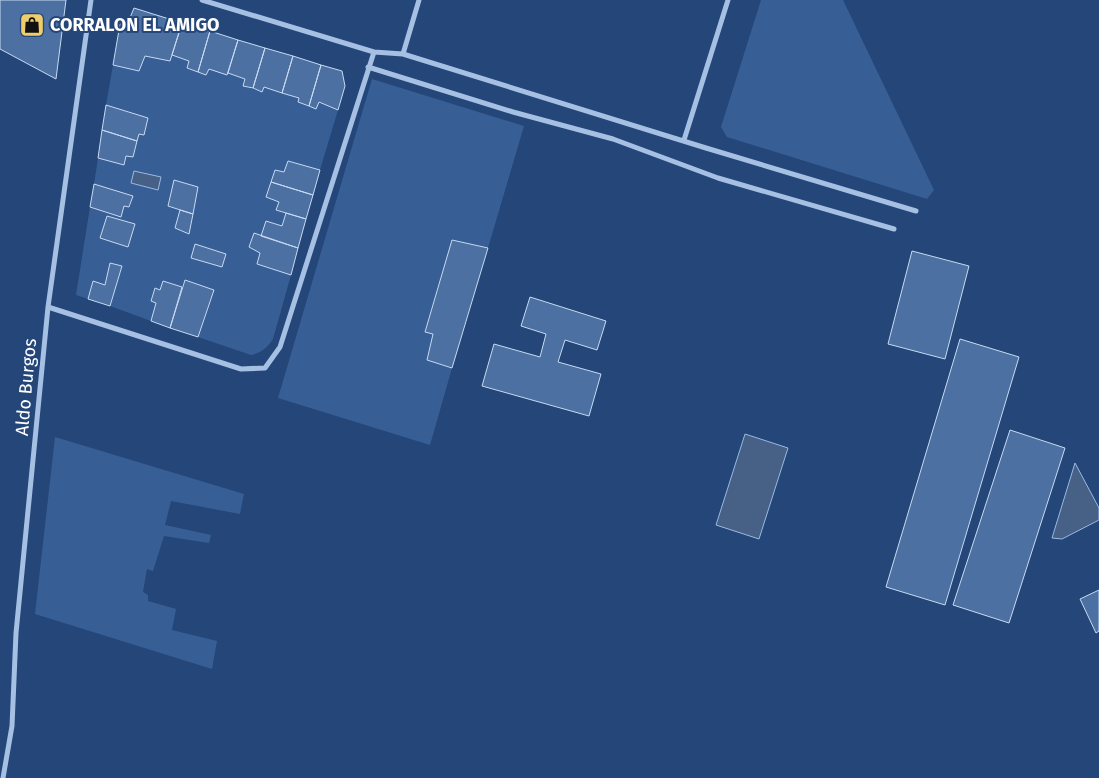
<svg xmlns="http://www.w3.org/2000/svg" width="1099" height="778" viewBox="0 0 1099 778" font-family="'Fira Sans',sans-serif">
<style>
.green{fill:#375f96;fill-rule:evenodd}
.water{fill:#476085;stroke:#9abae4}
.building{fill:#4c70a2;stroke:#c8daf3}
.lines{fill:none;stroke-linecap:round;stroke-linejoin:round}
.minor{stroke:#a6c0e4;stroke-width:5}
.labels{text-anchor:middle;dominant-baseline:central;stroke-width:4;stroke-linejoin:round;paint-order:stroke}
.poi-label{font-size:18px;font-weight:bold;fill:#fff;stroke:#244679;text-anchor:start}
.street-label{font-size:18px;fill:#fff;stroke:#244679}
</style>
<rect width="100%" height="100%" fill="#244679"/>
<path class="green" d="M761,0H843L934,190L927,199L727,137L721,127Z
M172,55L189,61L187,68L206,75L209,69L227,75L228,73L245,79L244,86L262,92L264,87L299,98L298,102L316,108L319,102L338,110L320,170L289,161L284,172L275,170L266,197L279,202L276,210L286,213L282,226L266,221L261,236L249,247L260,253L257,264L291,275L273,339C267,348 261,353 251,355L198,337L214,290L185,280L182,287L163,281L160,290L155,288L151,300L156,303L151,321L110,306L122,267L110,264L105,285L93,281L88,299L76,295L90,207L121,217L124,206L130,207L133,196L94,184L98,158L124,165L126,156L133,157L139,134L144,135L148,118L106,105L113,65L139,71L145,56L170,61ZM175,180L198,187L188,234L175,228L180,210L168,206ZM107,216L134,224L128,247L100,238ZM195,244L226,254L221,266L191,258Z
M372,79L524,126L488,248L452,240L425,331L433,334L427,360L452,368L430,445L278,398Z
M55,437L244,494L240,514L171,501L165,525L211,535L209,543L164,536L153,571L147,569L143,592L148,595V601L176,609L172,630L217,641L212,669L35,614Z"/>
<path class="water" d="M134,171L161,177L158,190L131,183Z
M745,434L788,448L759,539L716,525Z
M1075,463L1099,508V520L1062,539L1052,538Z"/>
<path class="building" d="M0,0H66L56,79L0,49Z
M134,8L182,23L170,61L145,56L139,71L113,65L120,24L127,25Z
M182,23L210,31L198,72L187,68L189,61L172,55Z
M210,31L238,40L227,75L209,69L206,75L198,72Z
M238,40L265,48L253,88L243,86L245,79L228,73Z
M265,48L293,56L282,93L264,87L262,92L253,88Z
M293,56L321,65L309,106L298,102L299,98L282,93Z
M321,65L342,71L345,86L338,110L319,102L316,109L309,106Z
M106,105L148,118L144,135L139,134L137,141L102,130Z
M102,130L137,141L133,157L126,156L124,165L98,158Z
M288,161L320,170L313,195L271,182L275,170L284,172Z
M174,180L198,187L193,214L168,206Z
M271,182L313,195L306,219L276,210L279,202L266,197Z
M94,184L133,196L129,207L124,206L121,217L90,207Z
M180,210L193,214L189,234L175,228Z
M286,213L306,219L298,248L261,236L266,221L282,226Z
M107,216L135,224L128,247L100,238Z
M254,233L298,248L291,275L257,264L260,253L249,247Z
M452,240L488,248L452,368L427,360L433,334L425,332Z
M195,244L226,254L222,267L191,258Z
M912,251L969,266L945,359L888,344Z
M110,263L122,266L110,306L88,299L93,281L105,285Z
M185,280L214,290L198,337L170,328Z
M163,281L182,287L170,328L151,321L156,303L151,301L155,288L160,290Z
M530,297L606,321L597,350L565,340L558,362L601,374L589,416L482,386L494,344L540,357L546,334L521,326Z
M960,339L1019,357L945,605L886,587Z
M1010,430L1065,448L1009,623L953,605Z
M1099,590V631L1096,633L1080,599Z"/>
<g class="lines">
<path class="minor" d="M202,0L374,52L403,54L706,148L916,211
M403,54L419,0
M368,67L513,112L613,139L718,178L894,229
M684,140L728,0
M48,307L241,369L265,368L280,347L374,52
M3,778L12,726L16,633L48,307L91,0"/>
</g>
<defs>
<symbol id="shop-square" viewBox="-11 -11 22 22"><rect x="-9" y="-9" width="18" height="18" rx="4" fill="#eecd6a" stroke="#244679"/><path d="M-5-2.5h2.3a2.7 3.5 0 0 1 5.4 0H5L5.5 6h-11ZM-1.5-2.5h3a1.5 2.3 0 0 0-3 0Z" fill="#111"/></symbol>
</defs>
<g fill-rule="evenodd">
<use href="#shop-square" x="18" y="11" width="28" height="28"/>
</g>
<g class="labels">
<g class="poi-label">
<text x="50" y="25">CORRALON EL AMIGO</text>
</g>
<g class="street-label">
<text transform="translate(26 387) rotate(-85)">Aldo Burgos</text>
</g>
</g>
</svg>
